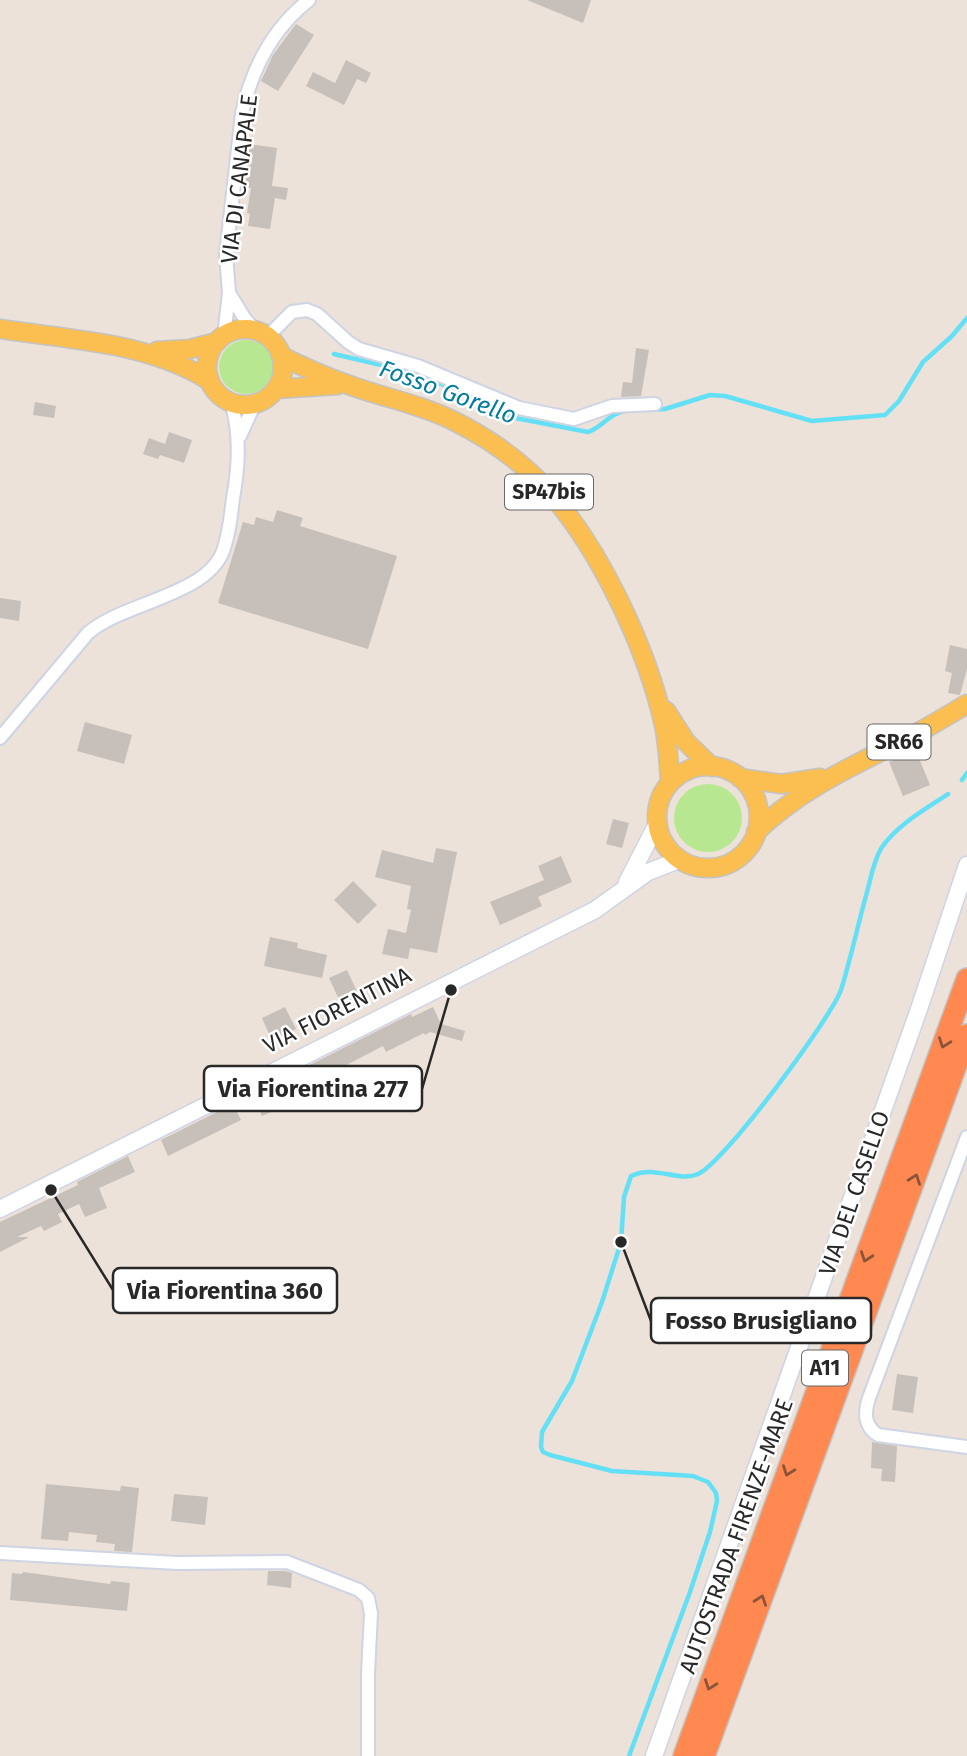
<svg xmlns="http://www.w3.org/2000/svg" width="967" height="1756" viewBox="0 0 967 1756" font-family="'Fira Sans',sans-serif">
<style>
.green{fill:#b8e791}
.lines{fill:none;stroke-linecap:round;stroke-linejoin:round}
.stream{stroke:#63dff6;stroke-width:4.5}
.building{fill:#c7bfb9}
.street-casing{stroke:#ced4e3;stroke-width:16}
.secondary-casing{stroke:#ced4e3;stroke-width:19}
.primary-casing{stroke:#c3c3c3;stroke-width:21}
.highway-casing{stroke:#c3c3c3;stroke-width:24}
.street{stroke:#fff;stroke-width:12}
.secondary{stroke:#fff;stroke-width:16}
.primary{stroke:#fabf50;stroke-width:18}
.highway{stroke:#ff8951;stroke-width:21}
.oneway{stroke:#89543a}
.labels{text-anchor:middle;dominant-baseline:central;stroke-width:5;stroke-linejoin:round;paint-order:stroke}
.shield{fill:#fff;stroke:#686868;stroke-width:2}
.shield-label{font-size:21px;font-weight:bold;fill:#282828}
.street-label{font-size:23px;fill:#282828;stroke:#fff}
.water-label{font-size:24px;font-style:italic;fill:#047ca0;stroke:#fff}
.leader{fill:none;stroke:#282828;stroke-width:2.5}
.callout-dot{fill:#282828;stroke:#fff;stroke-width:2.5}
.callout{fill:#fff;stroke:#282828;stroke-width:2.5}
.callout-label{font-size:24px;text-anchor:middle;font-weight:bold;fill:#282828}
</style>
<rect width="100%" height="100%" fill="#ece2d9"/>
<path class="green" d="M219 367a27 27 0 1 1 54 0a27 27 0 1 1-54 0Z
M674 818a34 34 0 1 1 68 0a34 34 0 1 1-68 0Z"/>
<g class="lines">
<path class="stream" d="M334,354L394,368L430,380L460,391L510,417L588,432C602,428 608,414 624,411
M647,410L665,409L710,395L725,396L812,421L885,415L899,401L923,362L952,336L967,318
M962,780L967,773
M629,1756L690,1592L710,1532L717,1501L716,1493L708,1482L693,1476L612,1471L550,1455L543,1452L541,1447L542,1432L572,1381L602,1302L621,1242L624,1197L631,1176C655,1164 678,1183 698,1174C724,1163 831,1018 841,990C851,958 858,924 867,892C871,878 874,859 882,847C898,824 926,809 948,794"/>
</g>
<path class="building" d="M527,0H591L583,23Z
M296,24L314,35L278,91L261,81L273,55Z
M346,60L371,73L366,83L357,79L344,105L306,86L313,72L335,83Z
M248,144L277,148L272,186L288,188L286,200L275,198L270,229L248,226L250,214L247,213L251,188L242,187Z
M636,348L649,350L641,396L621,397L623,382L632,383Z
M35,402L56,406L54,418L33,415Z
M169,432L192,440L184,463L160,455L158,459L143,454L149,438L165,444Z
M277,510L303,518L300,526L397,556L368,649L218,603L243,522L254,525L256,517L273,522Z
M0,598L21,601L19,621L0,618Z
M950,645L967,649V669L960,695L948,693L952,673L945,671Z
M85,722L132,735L124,764L77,751Z
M916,751L930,785L903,796L889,762Z
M613,819L629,823L622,848L606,844Z
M436,848L457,852L437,953L410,948L408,959L382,954L388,929L406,933L411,910L407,909L411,886L375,877L382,850L433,863Z
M561,856L572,882L538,897L542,906L500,925L490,902L544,880L538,866Z
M353,881L377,905L358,924L334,900Z
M270,937L298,943L297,948L327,955L322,978L264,966Z
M347,970L361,1000L343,1008L329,978Z
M285,1007L296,1029L272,1041L262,1018Z
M433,1007L441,1024L465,1031L462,1041L430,1032L425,1035L424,1033L386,1052L383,1046L275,1102L278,1109L262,1116L252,1094L411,1014L412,1017Z
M233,1104L241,1120L168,1156L161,1140Z
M128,1156L135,1172L99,1188L107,1208L85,1217L79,1204L58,1214L62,1222L44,1231L41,1226L17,1237H29L0,1252V1222L78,1185L77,1182Z
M897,1374L918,1377L913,1413L892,1410Z
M872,1442L897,1446L895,1482L881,1481L882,1469L871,1468Z
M46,1484L120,1491L121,1486L139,1488L132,1552L114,1551L115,1544L96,1542L97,1535L69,1532L68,1541L41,1539Z
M174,1494L208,1497L205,1525L171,1521Z
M268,1571H285L292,1573L291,1588L267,1585Z
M23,1572L110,1584L111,1581L130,1583L127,1611L10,1600L12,1573L22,1574Z"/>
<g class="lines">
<defs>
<path id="street" d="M229,293L245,319L256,331
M224,336L229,293L226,255L242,113C252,69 273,28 309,0
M267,337L292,312L307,310L317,314L348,342L359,349L418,366L519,408L574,419L612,406L655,404
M240,436L254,405
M0,738L88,633C124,602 206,596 223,551C229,534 231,516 233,498C239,466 241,434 231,402
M967,1137L869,1398C864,1413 864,1426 878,1435L967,1447
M0,1553L177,1563L287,1562L359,1590L368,1598L371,1613L368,1674V1756"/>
<path id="secondary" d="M627,882L657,824
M0,1209L595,910L648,872L679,860
M654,1756L919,1009L967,865"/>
<path id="primary" d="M0,329C71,340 148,342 210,381
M207 367a38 38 0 1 1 76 0a38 38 0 1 1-76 0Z
M157,351L190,349L217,342
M281,356C303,367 326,377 349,385C384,398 420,404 454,421C490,439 524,463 551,494C602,553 647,649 664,725C668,744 669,764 670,783
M277,389L337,385
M666,711L686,742L712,767
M657 817a51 51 0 1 1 102 0a51 51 0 1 1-102 0Z
M740,778L781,784L820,778
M756,832C800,789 853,766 906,739C927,728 947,716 967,704"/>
<path id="highway" d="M684,1756L967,979
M704,1756L967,1035"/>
</defs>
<use href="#street" class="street-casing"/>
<use href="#secondary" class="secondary-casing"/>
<use href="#primary" class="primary-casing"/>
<use href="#highway" class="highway-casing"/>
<use href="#street" class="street"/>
<use href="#secondary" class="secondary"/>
<use href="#primary" class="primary"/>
<use href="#highway" class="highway"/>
</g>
<defs><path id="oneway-chevron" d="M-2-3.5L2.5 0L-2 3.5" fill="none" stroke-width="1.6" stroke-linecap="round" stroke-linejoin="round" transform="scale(1.75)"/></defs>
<g class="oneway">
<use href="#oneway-chevron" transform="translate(944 1043) rotate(110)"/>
<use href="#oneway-chevron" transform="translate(915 1179) rotate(-70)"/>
<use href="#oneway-chevron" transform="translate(866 1257) rotate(110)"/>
<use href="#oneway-chevron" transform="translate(788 1471) rotate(110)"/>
<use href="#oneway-chevron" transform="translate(761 1600) rotate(-70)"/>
<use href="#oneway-chevron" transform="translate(710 1685) rotate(110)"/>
</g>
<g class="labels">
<g class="shield">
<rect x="505" y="474.5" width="88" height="35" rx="5"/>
<rect x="867.5" y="724.5" width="63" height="35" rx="5"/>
<rect x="802" y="1350.5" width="46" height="35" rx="5"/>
</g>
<g class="shield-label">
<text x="549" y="492">SP47bis</text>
<text x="899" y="742">SR66</text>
<text x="825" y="1368">A11</text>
</g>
<g class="street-label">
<text transform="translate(239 179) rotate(-83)">VIA DI CANAPALE</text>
<text transform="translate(337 1010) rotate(-27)">VIA FIORENTINA</text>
<text transform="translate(854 1193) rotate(-71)">VIA DEL CASELLO</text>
<text transform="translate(736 1536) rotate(-70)">AUTOSTRADA FIRENZE-MARE</text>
</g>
<g class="water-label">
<text transform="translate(448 392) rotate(20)">Fosso Gorello</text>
</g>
</g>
<path class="leader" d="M451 990L422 1089M51 1190L113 1290M621 1242L651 1321"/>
<g class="callout-dot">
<circle cx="451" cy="990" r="7"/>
<circle cx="51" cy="1190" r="7"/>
<circle cx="621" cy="1242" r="7"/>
</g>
<g class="callout">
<rect x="204" y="1066" width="218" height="45" rx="7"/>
<rect x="113" y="1268" width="224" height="45" rx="7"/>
<rect x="651" y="1298" width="220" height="45" rx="7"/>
</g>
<g class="callout-label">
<text x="313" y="1097">Via Fiorentina 277</text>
<text x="225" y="1299">Via Fiorentina 360</text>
<text x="761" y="1329">Fosso Brusigliano</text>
</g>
</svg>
